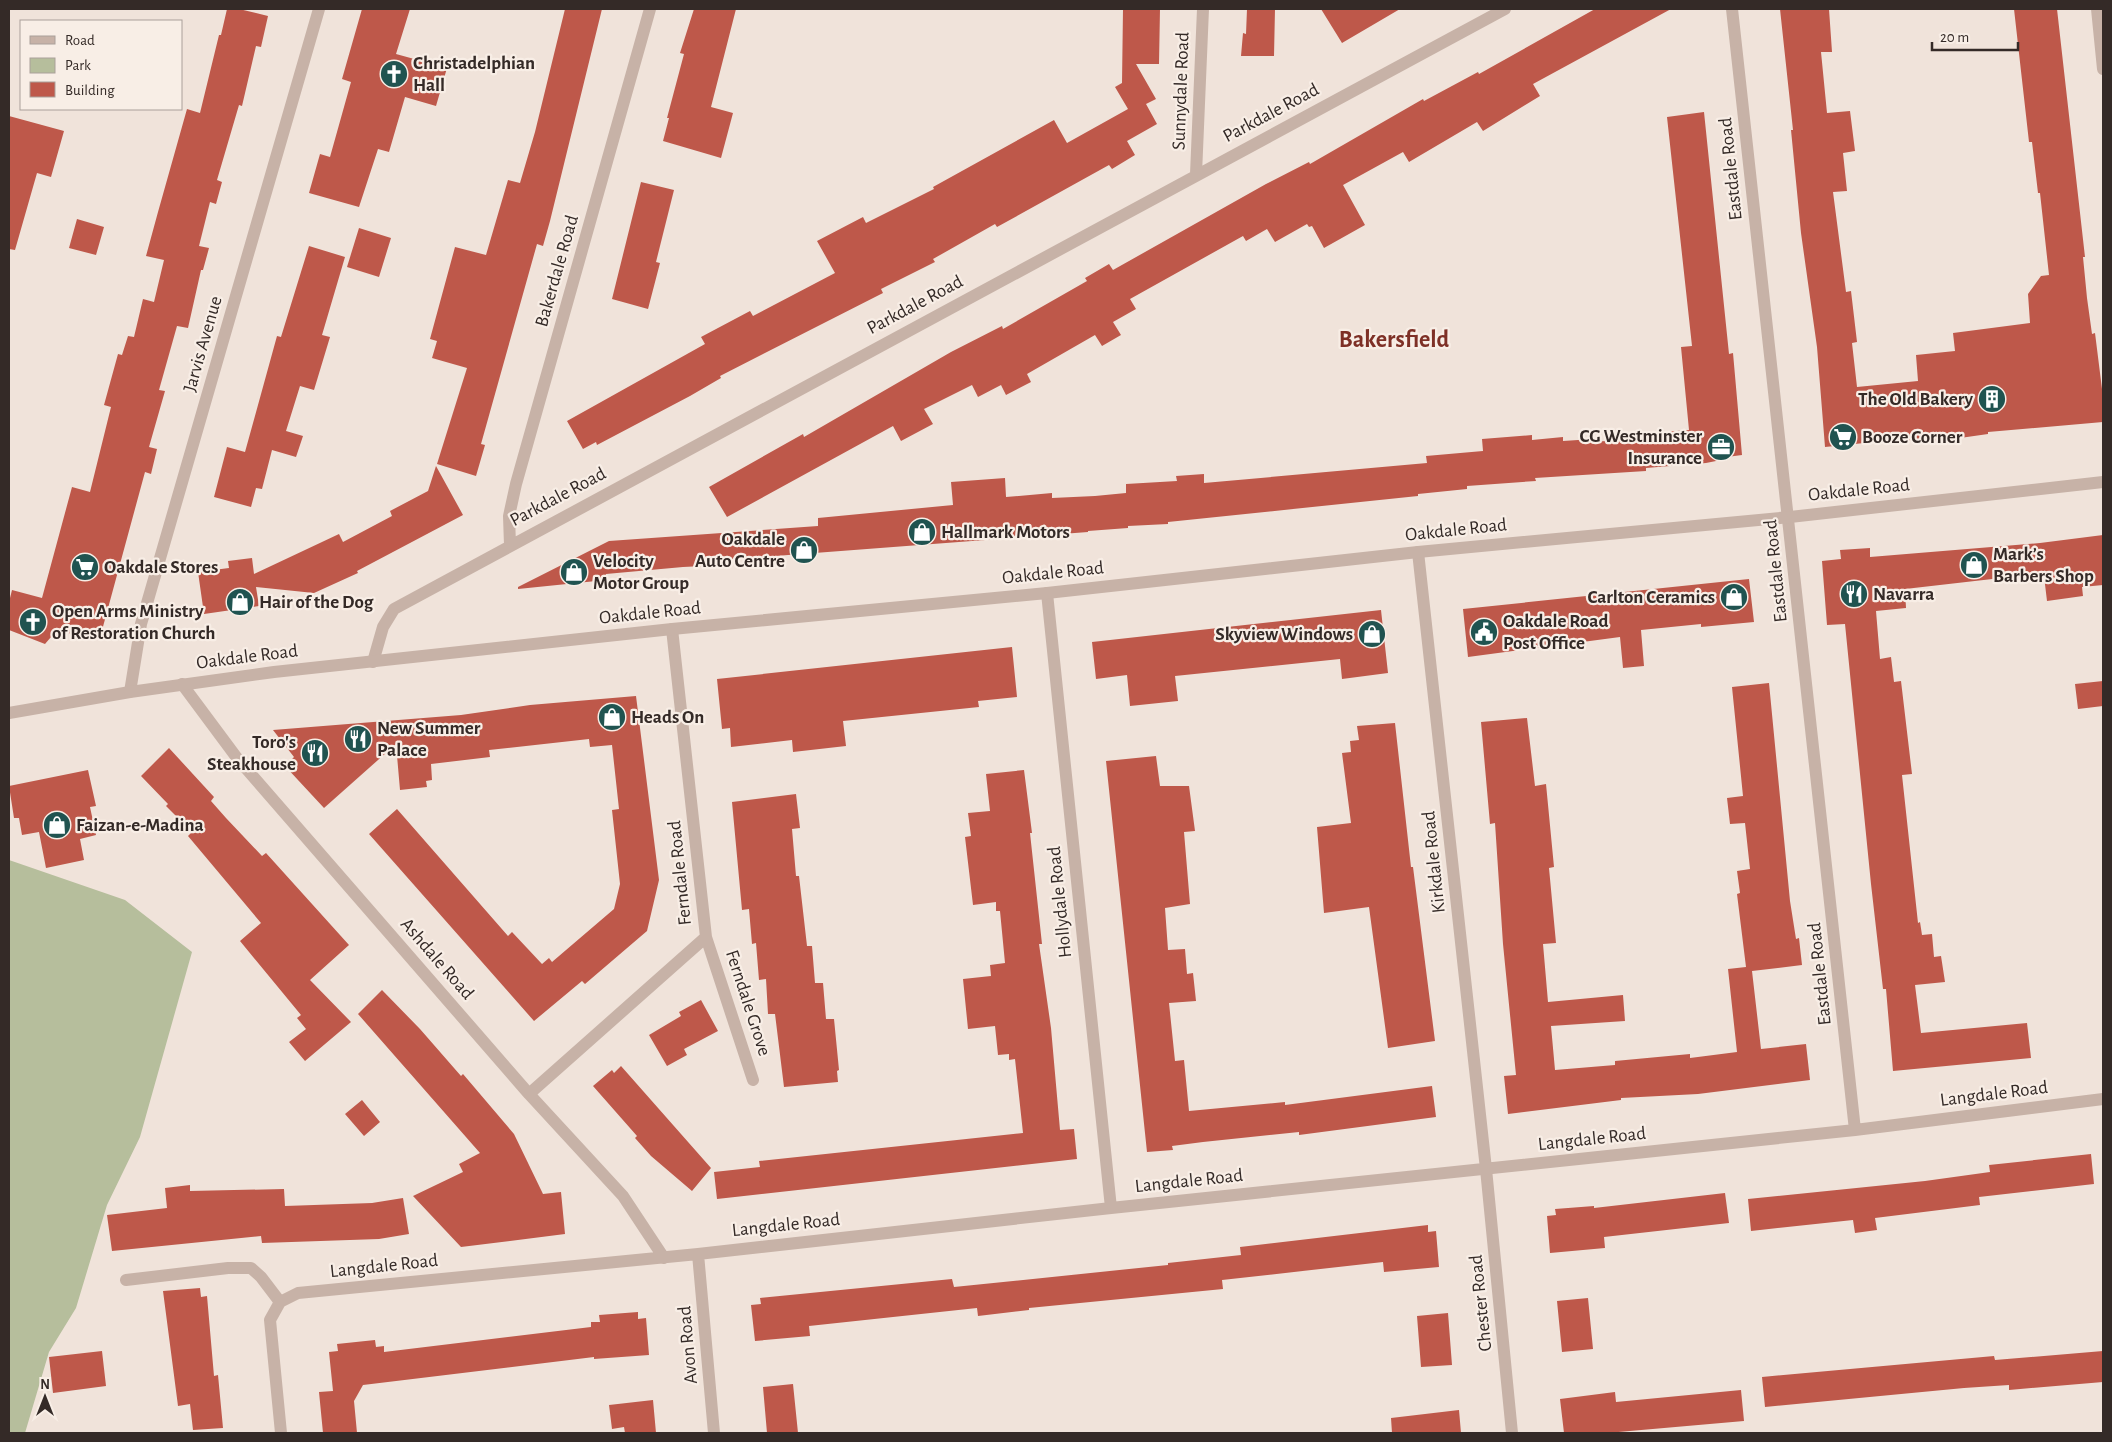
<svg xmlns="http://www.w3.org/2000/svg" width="2112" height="1442" viewBox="0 0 2112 1442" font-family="'Alegreya Sans',sans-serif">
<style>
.green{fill:#b6be9c}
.building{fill:#be584a}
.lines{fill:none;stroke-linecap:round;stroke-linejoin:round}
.service{stroke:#c7b2a7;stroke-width:12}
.minor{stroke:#c7b2a7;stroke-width:12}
.tertiary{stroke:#c7b2a7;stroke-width:12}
.labels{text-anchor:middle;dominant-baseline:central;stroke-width:4.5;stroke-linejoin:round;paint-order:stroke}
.poi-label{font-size:19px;font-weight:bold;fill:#342a27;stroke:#f8eee6;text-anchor:start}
.street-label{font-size:19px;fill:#342a27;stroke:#f8eee6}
.district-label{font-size:24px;font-weight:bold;fill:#7e3026;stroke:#f8eee6}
</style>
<rect width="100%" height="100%" fill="#f0e3da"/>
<path class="green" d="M9,860L125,900L192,952L140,1137L107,1205L76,1308L49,1352L25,1433H9Z"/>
<path class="building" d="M227,9H239L268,16L261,47L256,46L242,106L239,105L217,180L222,182L216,204L210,202L199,246L209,248L203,270H201L188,328L177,326L159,390L165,391L149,447L157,449L151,474L145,472L101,634L85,630L83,637L57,630L45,644L9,630V602L12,590L42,598L72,487L90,492L111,407L104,405L118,354L122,355L128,336L134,337L143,299L154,302L164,260L146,256L158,212L187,109L200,113L219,35H221Z
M362,9H410L396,54L447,68L436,106L405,97L389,152L378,149L359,207L309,193L320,154L330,157L351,82L342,79Z
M565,9H602L550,221L543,246L537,244L481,444L485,445L476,476L437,464L467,368L432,358L437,341L430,339L455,247L486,255L508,180L520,183L535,132Z
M694,9H736L711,107L733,113L721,158L663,141L669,118H667L684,54L680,53Z
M1123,9H1160L1159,64H1136L1156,99L1146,104L1157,124L1127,141L1135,155L1112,169L1109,165L997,227L995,224L933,259L935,262L881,289L883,293L720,376L721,378L690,396L597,445L596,442L583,449L567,421L705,344L701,337L750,311L753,316L835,273L817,241L863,217L866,223L934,189L933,187L1054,120L1067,143L1128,109L1115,87L1122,83Z
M1247,9H1275L1274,56H1241L1243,33L1246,34Z
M1321,9H1400L1342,43Z
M1595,9H1671L1533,84L1540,96L1483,131L1477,122L1409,162L1403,152L1343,185L1365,225L1324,248L1312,226L1309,227L1307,224L1275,242L1267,229L1246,241L1243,236L1130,299L1136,309L1113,322L1121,335L1102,346L1095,335L1027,374L1031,382L1006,395L1001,385L978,397L972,385L924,409L933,424L901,441L893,426L727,517L709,487L803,434L804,437L951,352L1002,326L1003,329L1087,281L1085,278L1109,264L1113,270L1266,184L1309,162L1310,164L1423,99L1424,101L1478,72L1479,74Z
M1780,9H1829L1832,52H1821L1827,113L1850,111L1855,151L1843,153L1847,191L1833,192L1846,292L1851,291L1857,342L1852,343L1857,387L1918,381L1916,355L1955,351L1953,333L2030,323L2028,294L2041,276L2049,275L2040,193H2038L2032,142H2029L2014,9H2057L2085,257H2083L2087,298L2092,334L2095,333L2103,397V422L1988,432V434L1925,443L1924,439L1894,442V440L1825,447L1817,347L1801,233L1791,130H1793Z
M1704,112L1729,354L1733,353L1742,455L1719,458L1716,461L1706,463L1646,468V471L1535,478L1536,481L1467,486V489L1418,494V496L1168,522V524L1128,526V528L1088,531V532L724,560V565L683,567L606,574V580L518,589V587L609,541L818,526V518L953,505L951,482L1005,478L1006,497L1052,493V498L1095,496L1126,493V484L1177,481L1176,476L1204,474V483L1427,463L1426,456L1483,451L1482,439L1532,435V440L1563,437V441L1593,439L1594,442L1651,437V433L1689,430L1681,347L1692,346L1667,117Z
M9,116L64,131L51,177L37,173L15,250L9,249Z
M641,182L674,190L656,262L660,263L648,309L612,299Z
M77,219L104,227L96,255L69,248Z
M359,228L391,238L379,277L347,267Z
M309,246L345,257L322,335L330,337L314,390L300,386L286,431L303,436L296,457L272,450L262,489L256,488L251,507L214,497L227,447L245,452L277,336L281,337Z
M436,466L463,515L357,571L358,573L314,593L256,587L259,606L204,614L198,572L229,568L228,561L252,558L254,574L339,534L343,542L392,516L390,511L428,491Z
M2103,535V585L2082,587L2083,596L2047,601L2044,576L2001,580V578L1905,589L1906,608L1876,611L1880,659L1891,657L1894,682L1901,681L1912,774L1902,775L1918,923L1920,922L1922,935L1932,934L1934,957L1941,956L1945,982L1915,985L1921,1033L2027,1023L2031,1058L1893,1071L1886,989H1883L1871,884L1845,624L1827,625L1822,561L1841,559L1840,550L1870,548V557L2040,543Z
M1749,579L1754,622L1701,627V624L1641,630L1644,666L1623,668L1620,637L1468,657L1463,609Z
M1381,610L1388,673L1342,679L1340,659L1175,676L1178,701L1130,706L1127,675L1096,679L1092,642Z
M1012,647L1017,697L978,701L979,707L843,721L846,746L793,752L792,740L731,747L730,728L722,729L717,679Z
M2103,681V706L2078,709L2075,684Z
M1769,683L1790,901L1796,939L1799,938L1802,965L1752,971L1761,1049L1806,1044L1810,1080L1698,1094L1621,1098V1100L1508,1114L1504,1076L1516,1075L1503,944L1495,823L1490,824L1481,722L1527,718L1535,786L1546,784L1554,867L1549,868L1556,943L1543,944L1548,1002L1623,995L1625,1021L1551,1026L1555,1070L1615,1065V1061L1690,1054V1058L1737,1052L1728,969L1746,967L1737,894L1740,893L1737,871L1750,869L1745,823L1730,824L1727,798L1743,796L1732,687Z
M636,696L659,880L647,931L585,984L582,981L534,1021L369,834L397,809L508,936L512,932L542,964L549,958L552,962L614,909L620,884L612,810L619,809L612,745L590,747L589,739L489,750L490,757L431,764L432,780L426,781L427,787L400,790L396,744L324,808L285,766L294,757L273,730L461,715L530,705Z
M1395,723L1411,867H1413L1435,1041L1388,1048L1369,907L1324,913L1317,827L1351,823L1342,753L1351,752L1350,741L1359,740L1357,726Z
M169,748L214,797L211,801L226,818L262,856L266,853L349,945L310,980L351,1022L305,1061L289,1042L306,1029L297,1018L301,1015L240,941L261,923L188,836L192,832L166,806L168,804L141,776Z
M1156,756L1160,786H1189L1195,831L1184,832L1190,904L1165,908L1168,950L1185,949L1187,974L1193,973L1196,1001L1169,1003L1175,1061L1184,1060L1189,1111L1285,1102V1105L1432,1086L1436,1117L1299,1135V1132L1203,1142L1172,1146L1173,1150L1147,1152L1106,761Z
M88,770L96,806L90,807L96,835L80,839L84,860L46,868L39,832L22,835L19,818H14L9,786Z
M1024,770L1032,833H1030L1042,944H1039L1051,1028L1060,1130L1074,1129L1077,1159L717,1199L714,1172L760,1167L759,1161L1023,1133L1015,1059L1009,1060V1054L998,1055L995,1026L968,1029L963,979L991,976L990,965L1005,963L1000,911H996V902L973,905L965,837L971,836L968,813L990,811L986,774Z
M796,794L800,828L792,829L796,876H799L807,946H812L815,983H823L826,1019H834L839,1070L837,1071L838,1082L784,1087L775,1014H768L766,979L759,980L756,943L752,944L749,909L742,910L732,802Z
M382,990L420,1029L461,1076L463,1074L514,1134L543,1194L561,1192L565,1234L461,1247L413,1196L463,1172L459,1164L480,1153L358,1014Z
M701,1000L718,1031L684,1049L687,1055L667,1066L649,1035L681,1016L679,1012Z
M621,1066L711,1168L692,1191L651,1156L635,1138L637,1136L593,1086L612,1070L614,1073Z
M362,1100L380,1122L364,1136L345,1114Z
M2091,1154L2094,1184L1979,1197L1980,1205L1875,1218L1877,1230L1855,1233L1853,1220L1751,1231L1748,1199L1925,1181L1990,1172L1989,1165Z
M190,1185V1191L284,1189L285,1206L372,1203L403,1198L409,1234L379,1239L262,1243L261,1236L112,1251L107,1215L167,1208L165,1188Z
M1725,1193L1729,1223L1604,1237L1605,1248L1550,1253L1547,1216L1556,1215L1555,1209L1594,1206V1208Z
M1428,1225V1232L1436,1231L1439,1267L1384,1272L1383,1262L1222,1280L1223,1289L1029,1308V1310L978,1316L977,1308L809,1326L810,1336L755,1341L751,1305L761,1304L760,1298L952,1279L954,1287L1168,1265V1263L1241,1255L1240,1247Z
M200,1288L201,1297L207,1296L214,1376L218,1375L223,1428L193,1430L190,1404L178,1406L163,1291Z
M1588,1298L1593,1349L1562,1352L1557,1301Z
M638,1312V1319L646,1318L649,1355L594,1359V1357L363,1385L354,1401L357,1433H323L319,1392L333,1391L329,1352L338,1351L337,1344L375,1340L376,1347L384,1346V1352L591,1327V1322H600L599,1315Z
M1448,1313L1452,1365L1421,1367L1417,1316Z
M102,1351L106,1386L53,1393L49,1357Z
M2103,1351V1382L2009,1390V1385L1964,1388L1765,1407L1762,1377L1994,1356L1995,1360Z
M793,1384L798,1433H767L763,1387Z
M1741,1390L1744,1421L1607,1433H1564L1560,1399L1615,1392L1616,1402Z
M653,1400L656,1433H625L624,1427L612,1429L609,1405Z
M1459,1410L1461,1433H1392L1391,1418Z"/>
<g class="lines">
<path class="service" d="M126,1280L228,1268H251L261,1277L280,1302"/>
<path class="minor" d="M1732,9L1855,1130
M2097,9L2103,69
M1196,174L1203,9
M510,545L509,516L516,484L650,9
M1418,552L1486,1169L1512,1433
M1047,593L1111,1208
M373,662L383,627L394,609L1505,9
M182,684L237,758L529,1094L623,1196L664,1258
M130,692L141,624L319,9
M706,937L753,1080
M529,1094L706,937L672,629
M698,1254L714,1433
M281,1433L270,1320L280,1302L298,1293L698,1254L1111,1208L1855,1130L2103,1099"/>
<path class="tertiary" d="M9,713L130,692L274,672L672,629L1047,593L1418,552L1790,517L2103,482"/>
</g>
<defs>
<symbol id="church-disc" viewBox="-11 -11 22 22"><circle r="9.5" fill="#205350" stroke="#f8eee6"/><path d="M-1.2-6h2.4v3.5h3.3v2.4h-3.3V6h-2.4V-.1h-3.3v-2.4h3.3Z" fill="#fff"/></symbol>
<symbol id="building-disc" viewBox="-11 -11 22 22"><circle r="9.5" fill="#205350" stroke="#f8eee6"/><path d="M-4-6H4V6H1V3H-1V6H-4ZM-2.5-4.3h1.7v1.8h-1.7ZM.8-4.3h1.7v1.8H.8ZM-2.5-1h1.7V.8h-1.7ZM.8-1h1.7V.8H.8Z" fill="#fff"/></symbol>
<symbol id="supermarket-disc" viewBox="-11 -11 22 22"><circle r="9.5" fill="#205350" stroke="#f8eee6"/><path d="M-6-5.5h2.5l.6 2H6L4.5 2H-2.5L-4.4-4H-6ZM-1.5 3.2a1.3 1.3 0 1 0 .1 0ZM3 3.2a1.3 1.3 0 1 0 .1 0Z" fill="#fff"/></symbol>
<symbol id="office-disc" viewBox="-11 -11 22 22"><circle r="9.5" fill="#205350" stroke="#f8eee6"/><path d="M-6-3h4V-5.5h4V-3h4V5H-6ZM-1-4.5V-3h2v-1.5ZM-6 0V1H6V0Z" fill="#fff"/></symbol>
<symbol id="shop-disc" viewBox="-11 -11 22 22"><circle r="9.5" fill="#205350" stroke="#f8eee6"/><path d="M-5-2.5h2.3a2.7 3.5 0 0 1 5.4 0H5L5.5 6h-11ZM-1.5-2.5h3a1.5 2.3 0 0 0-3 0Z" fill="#fff"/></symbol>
<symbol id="restaurant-disc" viewBox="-11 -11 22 22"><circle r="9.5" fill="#205350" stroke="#f8eee6"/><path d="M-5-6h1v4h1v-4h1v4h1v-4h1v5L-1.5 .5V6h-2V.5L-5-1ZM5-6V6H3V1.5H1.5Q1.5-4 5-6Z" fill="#fff"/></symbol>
<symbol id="civic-disc" viewBox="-11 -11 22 22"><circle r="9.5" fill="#205350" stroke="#f8eee6"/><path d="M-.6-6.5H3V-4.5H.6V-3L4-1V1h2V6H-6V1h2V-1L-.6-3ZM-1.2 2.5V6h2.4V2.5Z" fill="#fff"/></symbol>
</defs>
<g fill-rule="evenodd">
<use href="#church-disc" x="378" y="58" width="32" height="32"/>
<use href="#building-disc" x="1976" y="383" width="32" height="32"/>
<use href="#supermarket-disc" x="1827" y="421" width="32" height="32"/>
<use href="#office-disc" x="1705" y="431" width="32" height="32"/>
<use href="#shop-disc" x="906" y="516" width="32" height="32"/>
<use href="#shop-disc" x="788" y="534" width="32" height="32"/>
<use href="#shop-disc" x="1958" y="549" width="32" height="32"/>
<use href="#supermarket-disc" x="69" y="551" width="32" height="32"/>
<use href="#shop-disc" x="558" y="556" width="32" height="32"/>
<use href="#restaurant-disc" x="1838" y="578" width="32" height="32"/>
<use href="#shop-disc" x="1718" y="581" width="32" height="32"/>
<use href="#shop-disc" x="224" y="586" width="32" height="32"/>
<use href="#church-disc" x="17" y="606" width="32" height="32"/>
<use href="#civic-disc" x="1468" y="616" width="32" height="32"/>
<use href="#shop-disc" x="1356" y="618" width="32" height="32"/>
<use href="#shop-disc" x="596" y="701" width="32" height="32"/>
<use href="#restaurant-disc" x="342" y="723" width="32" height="32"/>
<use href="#restaurant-disc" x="299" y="737" width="32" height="32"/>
<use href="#shop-disc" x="41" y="809" width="32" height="32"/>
</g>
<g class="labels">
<g class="poi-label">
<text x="413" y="63">Christadelphian<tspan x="413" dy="22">Hall</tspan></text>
<text x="1973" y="399" text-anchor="end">The Old Bakery</text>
<text x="1702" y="436" text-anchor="end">CG Westminster<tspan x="1702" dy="22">Insurance</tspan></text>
<text x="1862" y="437">Booze Corner</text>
<text x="941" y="532">Hallmark Motors</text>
<text x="785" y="539" text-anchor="end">Oakdale<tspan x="785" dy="22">Auto Centre</tspan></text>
<text x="1993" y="554">Mark’s<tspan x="1993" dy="22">Barbers Shop</tspan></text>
<text x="593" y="561">Velocity<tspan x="593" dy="22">Motor Group</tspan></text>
<text x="104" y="567">Oakdale Stores</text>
<text x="1873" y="594">Navarra</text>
<text x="1715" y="597" text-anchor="end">Carlton Ceramics</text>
<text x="259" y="602">Hair of the Dog</text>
<text x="52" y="611">Open Arms Ministry<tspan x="52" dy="22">of Restoration Church</tspan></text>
<text x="1503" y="621">Oakdale Road<tspan x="1503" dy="22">Post Office</tspan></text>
<text x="1353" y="634" text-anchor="end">Skyview Windows</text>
<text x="631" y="717">Heads On</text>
<text x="377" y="728">New Summer<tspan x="377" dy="22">Palace</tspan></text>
<text x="296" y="742" text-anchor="end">Toro's<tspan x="296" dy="22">Steakhouse</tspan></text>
<text x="76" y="825">Faizan-e-Madina</text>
</g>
<g class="street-label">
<text transform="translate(1181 91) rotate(-88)">Sunnydale Road</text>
<text transform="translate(1271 113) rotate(-28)">Parkdale Road</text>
<text transform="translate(1731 169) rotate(-96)">Eastdale Road</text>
<text transform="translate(557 271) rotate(-74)">Bakerdale Road</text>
<text transform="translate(915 305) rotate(-28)">Parkdale Road</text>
<text transform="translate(203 344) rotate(-74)">Jarvis Avenue</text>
<text transform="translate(1859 490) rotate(-6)">Oakdale Road</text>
<text transform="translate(558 497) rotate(-28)">Parkdale Road</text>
<text transform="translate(1456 530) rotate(-6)">Oakdale Road</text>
<text transform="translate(1776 571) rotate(-96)">Eastdale Road</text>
<text transform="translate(1053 573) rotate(-6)">Oakdale Road</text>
<text transform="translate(650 613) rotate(-6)">Oakdale Road</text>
<text transform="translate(247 657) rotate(-7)">Oakdale Road</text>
<text transform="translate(1434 862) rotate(-96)">Kirkdale Road</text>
<text transform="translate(680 873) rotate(-96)">Ferndale Road</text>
<text transform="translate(1060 902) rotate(-96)">Hollydale Road</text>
<text transform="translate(437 959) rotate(49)">Ashdale Road</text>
<text transform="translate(1820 974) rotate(-96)">Eastdale Road</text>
<text transform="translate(748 1003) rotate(72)">Ferndale Grove</text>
<text transform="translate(1994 1094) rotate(-7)">Langdale Road</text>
<text transform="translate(1592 1139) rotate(-6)">Langdale Road</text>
<text transform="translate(1189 1181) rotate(-6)">Langdale Road</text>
<text transform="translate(786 1225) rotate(-6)">Langdale Road</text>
<text transform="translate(384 1266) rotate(-6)">Langdale Road</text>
<text transform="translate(1481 1303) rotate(-96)">Chester Road</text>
<text transform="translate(688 1345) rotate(-95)">Avon Road</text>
</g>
<g class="district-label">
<text x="1394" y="340">Bakersfield</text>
</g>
</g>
<rect width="2112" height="1442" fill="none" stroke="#342a27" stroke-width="20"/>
<rect x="20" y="20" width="162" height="90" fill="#f8eee6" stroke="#aaa09a"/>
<rect x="30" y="36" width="25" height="8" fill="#c7b2a7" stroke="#aaa09a"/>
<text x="65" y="45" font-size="15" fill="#342a27">Road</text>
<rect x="30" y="58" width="25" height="15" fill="#b6be9c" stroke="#aaa09a"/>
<text x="65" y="70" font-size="15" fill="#342a27">Park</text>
<rect x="30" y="82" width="25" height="15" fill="#be584a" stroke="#aaa09a"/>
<text x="65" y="95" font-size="15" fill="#342a27">Building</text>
<g transform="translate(45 1397)" stroke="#f8eee6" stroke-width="4" paint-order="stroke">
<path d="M0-4L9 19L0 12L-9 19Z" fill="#342a27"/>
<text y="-8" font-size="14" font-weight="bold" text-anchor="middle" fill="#342a27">N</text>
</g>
<path d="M1932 42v8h86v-8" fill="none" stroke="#342a27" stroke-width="2.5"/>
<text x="1940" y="42" font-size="15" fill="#342a27" stroke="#f8eee6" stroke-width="4" paint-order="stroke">20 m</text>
</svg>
